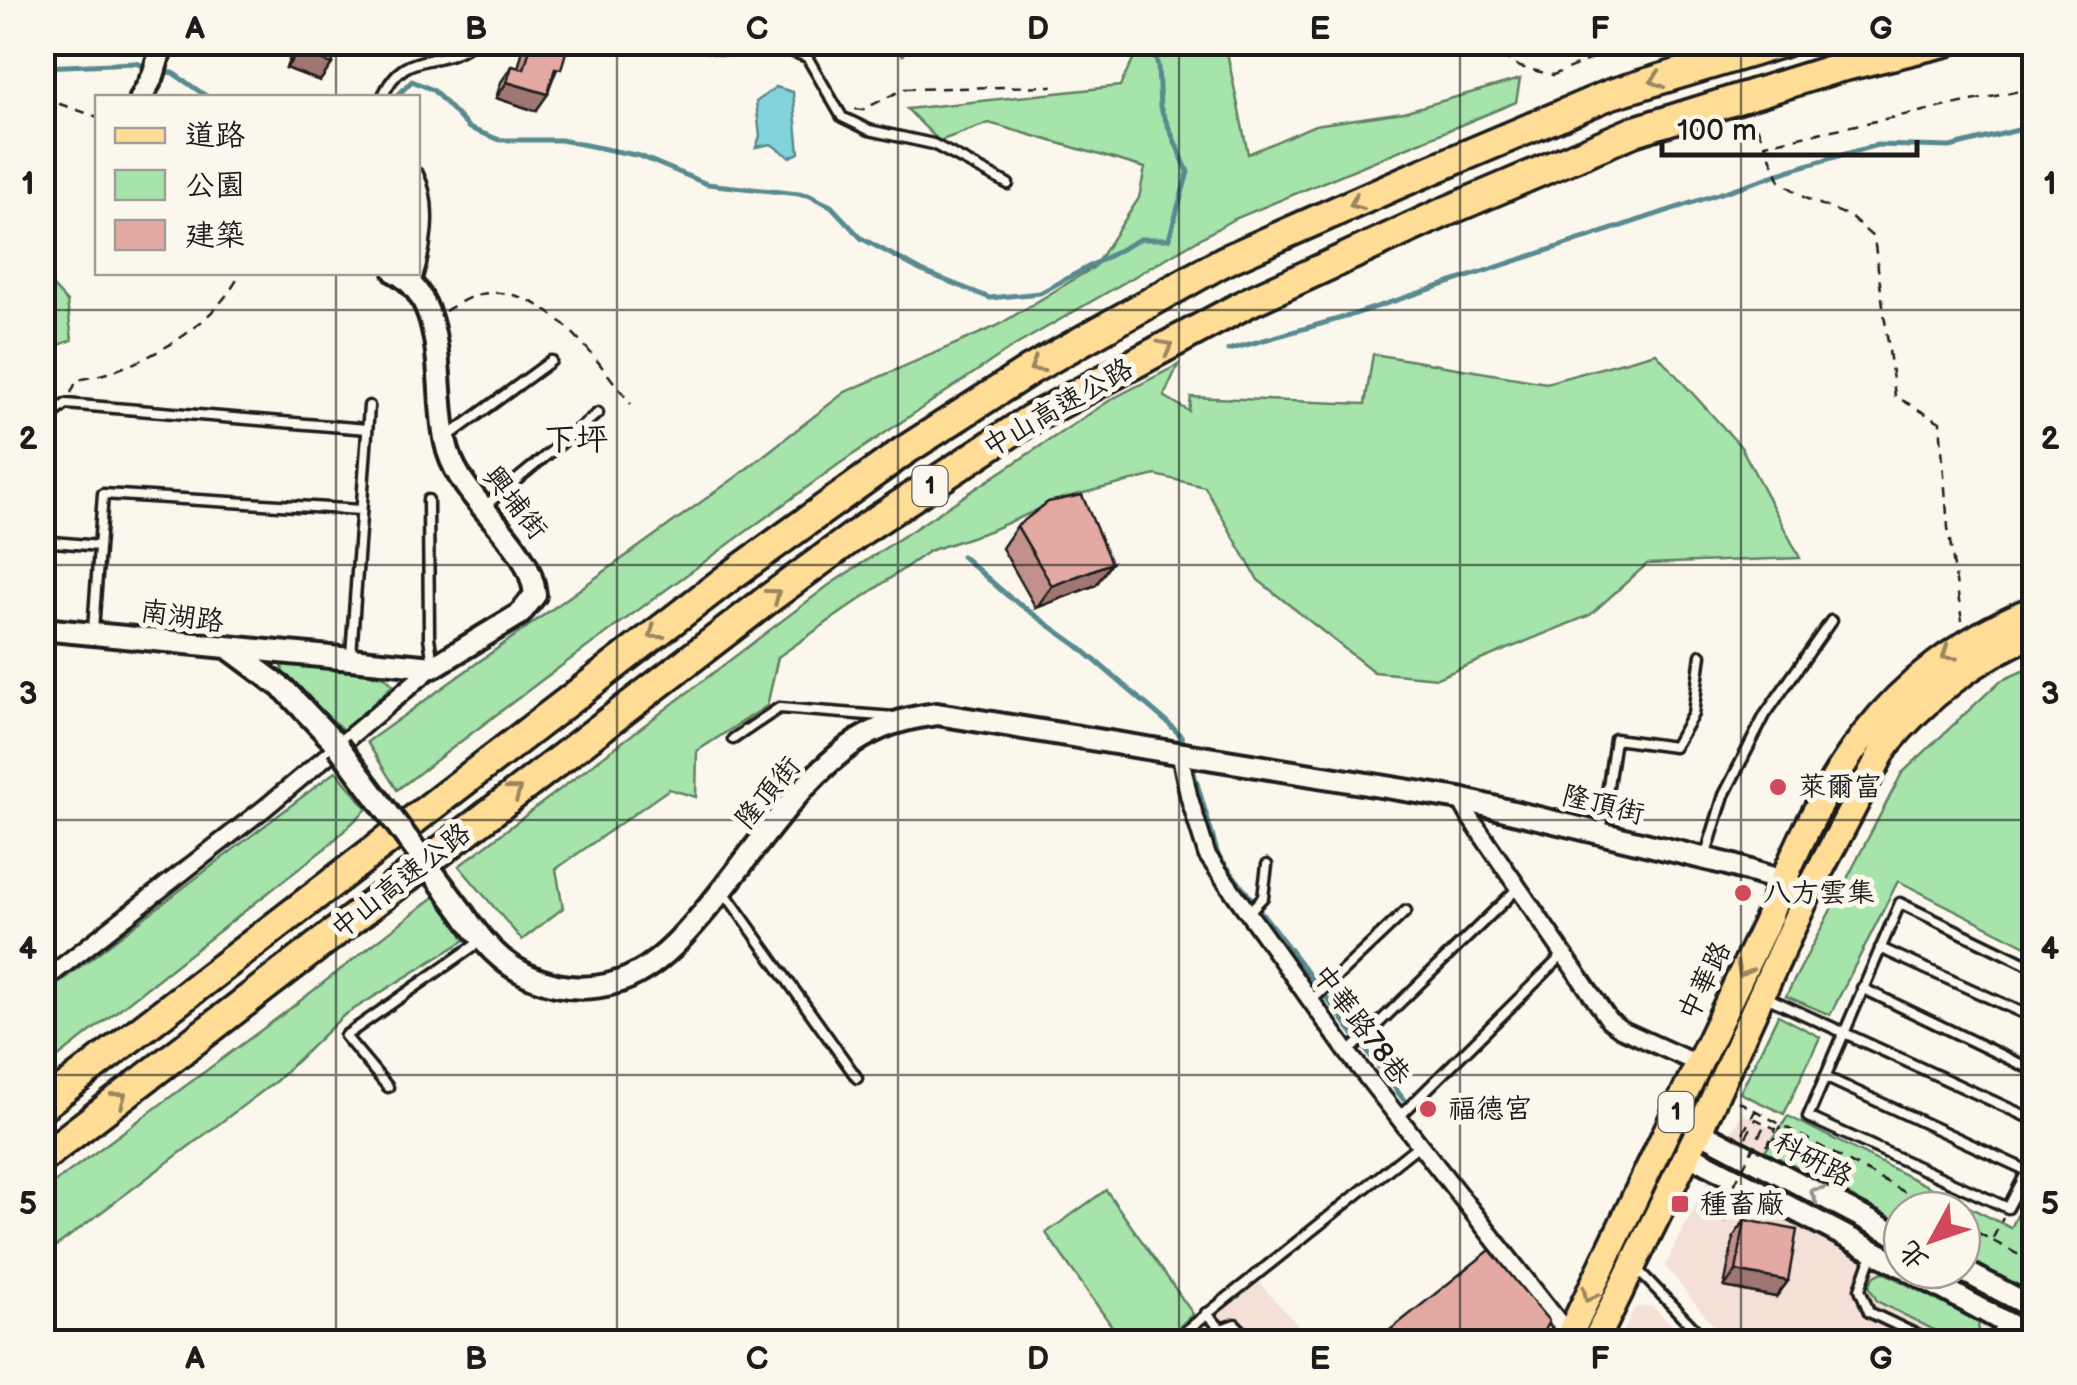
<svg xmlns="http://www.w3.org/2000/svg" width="2077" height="1385" viewBox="0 0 2077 1385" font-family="'Balsamiq Sans','LXGW WenKai TC',sans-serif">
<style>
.built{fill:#f4e0d6}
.green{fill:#a6e4ac;stroke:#618064;stroke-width:2.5}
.water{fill:#82d3db;stroke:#598a8f;stroke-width:2.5}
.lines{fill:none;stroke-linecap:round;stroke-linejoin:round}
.stream{stroke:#598a8f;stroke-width:5}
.service-casing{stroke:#1c1c1c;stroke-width:15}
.minor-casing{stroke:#1c1c1c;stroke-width:22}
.tertiary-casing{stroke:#1c1c1c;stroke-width:28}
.primary-casing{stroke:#1c1c1c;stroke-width:32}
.motorway-casing{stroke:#1c1c1c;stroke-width:35}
.path{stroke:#1c1c1c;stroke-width:2.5;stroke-dasharray:10 8;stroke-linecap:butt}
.service{stroke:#fbf7ec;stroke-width:8}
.minor{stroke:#fbf7ec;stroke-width:15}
.tertiary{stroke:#fbf7ec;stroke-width:20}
.primary{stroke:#ffdd96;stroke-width:25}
.motorway{stroke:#ffdd96;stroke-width:28}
.tertiary-bridge-casing{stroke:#1c1c1c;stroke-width:28;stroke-linecap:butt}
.path-bridge{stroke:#1c1c1c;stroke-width:2.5;stroke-dasharray:10 8;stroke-linecap:butt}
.tertiary-bridge{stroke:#fbf7ec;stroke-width:20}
.wall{fill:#c3918b;stroke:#1c1c1c;stroke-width:2.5}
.shaded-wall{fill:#9f7671;stroke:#1c1c1c;stroke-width:2.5}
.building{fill:#e3a9a2;stroke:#1c1c1c;stroke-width:2.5}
.oneway{stroke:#99865f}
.oneway2{stroke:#97948e}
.grid{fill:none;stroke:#1c1c1c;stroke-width:2.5;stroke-opacity:0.55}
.poi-dot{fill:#d1495b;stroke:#fbf7ec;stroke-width:4}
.labels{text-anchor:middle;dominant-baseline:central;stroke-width:10;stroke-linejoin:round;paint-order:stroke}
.shield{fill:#fbf7ec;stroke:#5f5e5a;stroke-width:2.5}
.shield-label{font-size:25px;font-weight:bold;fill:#1c1c1c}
.street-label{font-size:28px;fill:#1c1c1c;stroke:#fbf7ec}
.poi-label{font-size:28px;fill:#1c1c1c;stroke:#fbf7ec;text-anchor:start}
.quarter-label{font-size:32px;fill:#1c1c1c;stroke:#fbf7ec}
.neatline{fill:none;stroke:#1c1c1c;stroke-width:4}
.grid-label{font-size:32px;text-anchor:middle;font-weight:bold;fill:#1c1c1c}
</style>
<rect width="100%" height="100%" fill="#fbf7ec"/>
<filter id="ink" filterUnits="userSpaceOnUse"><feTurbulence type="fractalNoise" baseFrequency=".01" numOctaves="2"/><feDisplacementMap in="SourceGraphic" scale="20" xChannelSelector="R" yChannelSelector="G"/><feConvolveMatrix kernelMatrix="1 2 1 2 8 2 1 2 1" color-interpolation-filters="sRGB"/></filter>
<g filter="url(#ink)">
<path class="built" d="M1742,1113L1923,1210H1902V1270H1962V1231L2034,1270V1342H1727L1665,1266Z
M1258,1281L1312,1342H1188Z
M1652,1306L1672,1325L1687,1342H1618L1635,1308Z"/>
<path class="green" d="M1141,43H1225L1248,154L1315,125L1403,112L1520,79L1516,102L1232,220L1011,348L839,464L542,680L397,790L367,742L736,477L845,392L997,326L1094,267L1139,198L1145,168L989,123L939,141L907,109L1120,86Z
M42,275L67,302L72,340L54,347L43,343Z
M1656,353L1741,447L1800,558L1647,564L1590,615L1437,678L1374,672L1258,580L1205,487L1156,475L1067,497L989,531L929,551L778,657L767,706L697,751L696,797L669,789L556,869L563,908L522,940L459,866L829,585L1112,399L1178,365L1164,396L1189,411L1191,397L1365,404L1373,354L1546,383Z
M288,660L385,677L393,685L344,731L283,675L282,665Z
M2034,666V950L1898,881L1830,1015L1786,996L1902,773L2000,681Z
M336,771L367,809L329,845L43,1069V995Z
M438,894L465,940L343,1016L276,1081L43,1256V1191L283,1014Z
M1778,1015L1820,1037L1784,1114L1740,1093Z
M1788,1116L2011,1228L2034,1181V1295L1962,1258V1210H1902V1227L1762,1156Z
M1106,1190L1193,1314L1163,1342H1123L1046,1233Z
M1883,1272L1978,1322L1979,1335L1970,1342H1958L1877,1301L1869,1286L1873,1277Z"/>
<path class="water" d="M776,87L793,92L799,153L790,157L771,144L756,147L760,136L756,102Z"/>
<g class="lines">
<path class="stream" d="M902,42L903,54
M42,67L135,63L148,67
M159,70L173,73L209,98
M395,98L412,81L433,90L469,128L500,140H561L640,156L707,184L808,195L831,206L861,238L922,271L990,298L1040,293L1140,239H1169L1188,172L1160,107L1158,67L1152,42
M1228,350L1349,316L1800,167L1877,145L1950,147L2034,126
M962,556L1008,596L1078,646L1168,723L1181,736L1186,748
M1191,763L1218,855L1404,1100"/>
<defs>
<path id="service" d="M689,42L722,49L775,45L807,57L842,117L869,130L933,144L1008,184
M382,98C404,45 438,71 474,42
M414,286C426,254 434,205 418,174
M42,423L66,404L367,429
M446,438L551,361
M428,500L429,637L433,665
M486,505L598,413
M42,541L99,546
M93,630L103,494L361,510
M351,655L369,406
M733,739L779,708L894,717
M1601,833L1615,739L1674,747L1693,714L1701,655
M1706,854L1724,795L1765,715L1831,621
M725,893L857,1078
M1248,913L1263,897L1267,865
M1880,948L2034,1018
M2034,968L1900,903L1808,1117L2008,1208L2034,1158
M1862,988L2034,1071
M1766,997L2034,1120
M1311,1001L1406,911
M1349,1052L1518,888
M1825,1077L2028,1171
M388,1087L345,1036L481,941
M1399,1117L1563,955
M1872,1255L1860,1289L1869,1312L1932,1342
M1635,1267L1707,1342
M1206,1313L1221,1329L1235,1324L1253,1342
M1172,1342L1420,1144
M1991,1342L2004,1322"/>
<path id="minor" d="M1180,754L1189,797L1207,855L1348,1053L1569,1335L1589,1342
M1460,799L1471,819L1609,1020L1621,1029L1698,1064
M42,982L266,807L433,667"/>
<path id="tertiary" d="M141,98L153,76L163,42
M42,629L433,667L520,614L535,595C530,540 465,506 448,451C432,396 452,302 395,272
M230,649L285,690L338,746
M463,913C487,950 512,975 556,985C583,991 614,987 638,973C667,957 689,930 710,905C753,853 797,784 851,745C878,726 905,718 937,714L1460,799L1727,864L1783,881L1808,893
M1699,1131L1902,1238
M1688,1154L1902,1266
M1909,1270L2034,1338
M1962,1270L2034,1308"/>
<path id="primary" d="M1566,1342L1765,925C1824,775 1881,674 2034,609
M1595,1342L1699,1131L1808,893L1885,747C1924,698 1977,657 2034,634"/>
<path id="motorway" d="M42,1106L728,578L904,451L1030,370L1224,261L1400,183L1611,94L1784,42
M42,1158L767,600L865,528L1031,419L1249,302L1445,212L1635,131L1837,68L1945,42"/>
</defs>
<use href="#service" class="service-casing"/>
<use href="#minor" class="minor-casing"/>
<use href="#tertiary" class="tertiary-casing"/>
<use href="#primary" class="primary-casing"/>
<use href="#motorway" class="motorway-casing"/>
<path class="path" d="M1501,55L1520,67L1553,75L1631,42
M42,98L98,117
M855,109L862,110L904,89L1053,86
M1757,127L1764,143
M445,311C456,305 469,296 481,294C548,282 595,360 631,404
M71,393L77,380C138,370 213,329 241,272
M1962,621L1948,528L1940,422L1895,396L1874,238L1849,216L1805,198L1780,181L1765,144L2034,88
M1738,1101L1937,1210
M1743,1133L1755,1111
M1746,1137L1756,1119L1776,1129L1767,1146
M1771,1146L1781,1126
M1719,1189L1708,1212L1726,1221L1736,1201
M1962,1224L2017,1254L2034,1251
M1993,1238L2003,1218"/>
<use href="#service" class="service"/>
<use href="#minor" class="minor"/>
<use href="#tertiary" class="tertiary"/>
<use href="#primary" class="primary"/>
<use href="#motorway" class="motorway"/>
<defs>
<path id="tertiary-bridge" d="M338,746L463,913"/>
</defs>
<use href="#tertiary-bridge" class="tertiary-bridge-casing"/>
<path class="path-bridge" d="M1718,1217L1766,1122"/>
<use href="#tertiary-bridge" class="tertiary-bridge"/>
</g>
<path class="wall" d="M296,42H339L332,64L320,81L286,68Z
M525,42H569L551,83L536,111L496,98L501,82L512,66L518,68Z
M1017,526L1111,563L1096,585L1036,608L1002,548Z
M1745,1220L1788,1281L1776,1297L1724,1287L1734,1236Z"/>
<path class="shaded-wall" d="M298,52L332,64L320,81L286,68Z
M507,82L548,94L536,111L496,98Z
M1111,563L1096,585L1036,608L1052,586Z
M1736,1271L1788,1281L1776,1297L1724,1287Z"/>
<path class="building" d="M301,42H339L332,64L298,52Z
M532,42H569L561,69L555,68L548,94L507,82L512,66L524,69Z
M1082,495L1111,563L1052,586L1017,526L1048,502Z
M1745,1220L1797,1230L1788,1281L1736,1271Z
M1490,1250L1549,1321L1538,1342H1375Z
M1211,1329L1223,1331L1237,1342H1191L1199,1335Z"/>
<defs><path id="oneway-chevron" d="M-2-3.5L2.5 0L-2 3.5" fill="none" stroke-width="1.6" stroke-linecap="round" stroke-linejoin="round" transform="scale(2.5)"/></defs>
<g class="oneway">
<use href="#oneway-chevron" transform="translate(1657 80) rotate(163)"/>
<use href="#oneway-chevron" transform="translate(1356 203) rotate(156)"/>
<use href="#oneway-chevron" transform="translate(1166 347) rotate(-28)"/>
<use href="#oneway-chevron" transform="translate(1036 366) rotate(149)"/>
<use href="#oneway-chevron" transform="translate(774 595) rotate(-37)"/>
<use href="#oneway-chevron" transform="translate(655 633) rotate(143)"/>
<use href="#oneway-chevron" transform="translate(1948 654) rotate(146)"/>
<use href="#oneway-chevron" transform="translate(515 792) rotate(-37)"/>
<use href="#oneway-chevron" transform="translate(1743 970) rotate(116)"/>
<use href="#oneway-chevron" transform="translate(120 1098) rotate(-37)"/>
<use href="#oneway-chevron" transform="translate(1589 1295) rotate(116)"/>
</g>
<use class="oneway2" href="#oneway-chevron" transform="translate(1816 1193) rotate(-152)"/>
</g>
<path class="grid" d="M336,42V98M617,42V1342M898,42V1342M1179,42V1342M1460,42V1342M1741,42V1342M336,272V1342M42,310H2034M42,565H2034M42,820H2034M42,1075H2034"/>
<g class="poi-dot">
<circle cx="1778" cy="787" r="10"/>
<circle cx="1743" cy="893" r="10"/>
<circle cx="1428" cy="1109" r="10"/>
<rect x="1670" y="1194" width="20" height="20" rx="5"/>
</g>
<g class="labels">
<g class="shield">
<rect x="912.5" y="466" width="35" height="40" rx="8"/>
<rect x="1658.5" y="1092" width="35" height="40" rx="8"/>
</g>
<g class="shield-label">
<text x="930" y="486">1</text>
<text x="1676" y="1112">1</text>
</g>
<g class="street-label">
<text transform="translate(1058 408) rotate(-30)">中山高速公路</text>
<text transform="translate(515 503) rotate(52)">興埔街</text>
<text transform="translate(182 617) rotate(8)">南湖路</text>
<text transform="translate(768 793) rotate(-50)">隆頂街</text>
<text transform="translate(1603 805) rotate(14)">隆頂街</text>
<text transform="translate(401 881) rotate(-38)">中山高速公路</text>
<text transform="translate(1705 981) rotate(-64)">中華路</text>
<text transform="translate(1361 1025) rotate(53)">中華路78巷</text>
<text transform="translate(1813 1160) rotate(28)">科研路</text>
</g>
<g class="poi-label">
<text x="1798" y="787">萊爾富</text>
<text x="1763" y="893">八方雲集</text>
<text x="1448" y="1109">福德宮</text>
<text x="1700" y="1204">種畜廠</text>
</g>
<g class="quarter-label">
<text x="576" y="440">下坪</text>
</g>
</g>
<rect width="2077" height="1385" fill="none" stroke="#fbf7ec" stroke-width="110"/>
<rect x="95" y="95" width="325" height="180" fill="#fbf7ec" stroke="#a29f99" stroke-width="2.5"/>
<rect x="115" y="128" width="50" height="15" fill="#ffdd96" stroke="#a29f99" stroke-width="2.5"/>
<text x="185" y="145" font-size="30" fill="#1c1c1c">道路</text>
<rect x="115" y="170" width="50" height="30" fill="#a6e4ac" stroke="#a29f99" stroke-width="2.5"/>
<text x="185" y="195" font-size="30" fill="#1c1c1c">公園</text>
<rect x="115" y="220" width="50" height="30" fill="#e3a9a2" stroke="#a29f99" stroke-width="2.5"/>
<text x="185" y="245" font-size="30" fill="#1c1c1c">建築</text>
<g transform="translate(1932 1240) rotate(230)"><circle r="48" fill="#fbf7ec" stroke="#a29f99" stroke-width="2.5"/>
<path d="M0-8L18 38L0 25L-18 38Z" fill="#d1495b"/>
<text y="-15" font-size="28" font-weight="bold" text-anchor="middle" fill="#1c1c1c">北</text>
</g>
<path d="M1662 140v15h255v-15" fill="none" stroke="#1c1c1c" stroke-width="5"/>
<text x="1677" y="140" font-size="30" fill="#1c1c1c" stroke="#fbf7ec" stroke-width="8" paint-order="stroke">100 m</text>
<rect x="55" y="55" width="1967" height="1275" class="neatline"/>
<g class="grid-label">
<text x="195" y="39">A</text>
<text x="476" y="39">B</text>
<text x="757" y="39">C</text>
<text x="1038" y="39">D</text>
<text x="1320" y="39">E</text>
<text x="1600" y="39">F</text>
<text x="1881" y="39">G</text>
<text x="28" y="194">1</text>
<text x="2050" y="194">1</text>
<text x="28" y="449">2</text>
<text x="2050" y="449">2</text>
<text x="28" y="704">3</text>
<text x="2050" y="704">3</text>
<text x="28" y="959">4</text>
<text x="2050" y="959">4</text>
<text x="28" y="1214">5</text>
<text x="2050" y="1214">5</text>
<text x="195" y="1369">A</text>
<text x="476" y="1369">B</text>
<text x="757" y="1369">C</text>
<text x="1038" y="1369">D</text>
<text x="1320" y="1369">E</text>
<text x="1600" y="1369">F</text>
<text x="1881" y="1369">G</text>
</g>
</svg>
